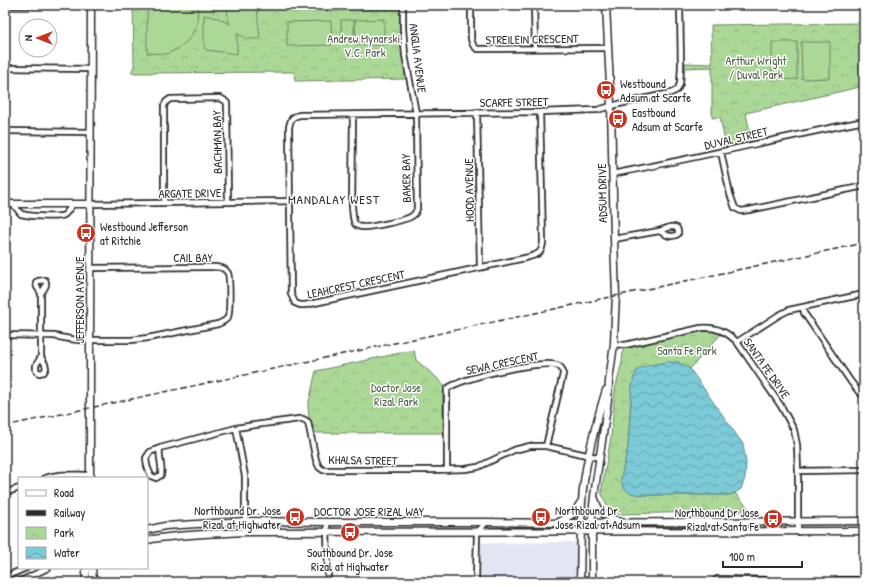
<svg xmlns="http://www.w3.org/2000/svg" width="869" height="587" viewBox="0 0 869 587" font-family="'Patrick Hand',sans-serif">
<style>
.built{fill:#e3e7f5}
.park{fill:url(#park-crowns);stroke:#6b8261}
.garden{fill:#abd897;stroke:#6b8261}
.water{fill:url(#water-waves);stroke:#5b8a93}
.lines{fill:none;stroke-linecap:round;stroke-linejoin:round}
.street-casing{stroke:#2b2b2b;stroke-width:8}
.secondary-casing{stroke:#2b2b2b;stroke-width:9}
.street{stroke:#fff;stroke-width:4.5}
.secondary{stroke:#fff;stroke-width:6}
.rail{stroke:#2b2b2b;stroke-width:1.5;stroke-dasharray:6 3;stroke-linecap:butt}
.labels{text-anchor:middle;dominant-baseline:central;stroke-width:3;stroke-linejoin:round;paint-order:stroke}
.park-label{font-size:12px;fill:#515f4b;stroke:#fff}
.street-label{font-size:12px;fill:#2b2b2b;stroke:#fff}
.poi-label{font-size:12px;fill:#2b2b2b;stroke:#fff;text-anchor:start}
.neighbourhood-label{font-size:13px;letter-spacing:1px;fill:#2b2b2b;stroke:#fff}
</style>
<defs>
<pattern id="park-crowns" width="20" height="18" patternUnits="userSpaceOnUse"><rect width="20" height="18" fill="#abd897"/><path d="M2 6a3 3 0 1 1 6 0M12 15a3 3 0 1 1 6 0" fill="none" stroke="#93ba82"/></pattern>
<pattern id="water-waves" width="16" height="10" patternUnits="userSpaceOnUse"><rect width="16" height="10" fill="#7bcad8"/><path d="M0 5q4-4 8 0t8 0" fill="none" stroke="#65a4af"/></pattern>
</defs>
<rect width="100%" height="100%" fill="#fff"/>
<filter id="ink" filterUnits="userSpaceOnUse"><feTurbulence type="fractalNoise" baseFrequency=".025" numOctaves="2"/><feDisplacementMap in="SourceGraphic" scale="8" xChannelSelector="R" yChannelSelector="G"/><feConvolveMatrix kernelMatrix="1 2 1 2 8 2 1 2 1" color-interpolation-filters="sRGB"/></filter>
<g filter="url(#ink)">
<path class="built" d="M318,5H400V9L318,11Z
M577,542V582H481V543Z"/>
<path class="park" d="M133,5H318L319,11L400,9L401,43L406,79L295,81L294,72L131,73L134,66Z
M864,23V86L746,113L752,142L726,147L720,117L712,118V67L685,68V63L712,64L711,25Z
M709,331L721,334L690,369L685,366L631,397L628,448L621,478L642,495H729L735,493L752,512L748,511L619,514L607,506L601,492L611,437L615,390L622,362L623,349L696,332Z
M414,350L416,360L437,378L445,387L443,392V433H314L312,424L309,418L308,406L316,371Z"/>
<path class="garden" d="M198,6L197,23L191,37L179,48L167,54L147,53V12L152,7Z
M227,6L254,7L257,9L260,39H249L237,34V54L206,50L204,47V15L218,18L230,24L228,19Z
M384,19V45H356L355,20Z
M341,20H354V38H342Z
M331,21L332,45L287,46V22Z
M772,42H797V79L772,80Z
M801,42H830V78L802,79Z"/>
<path class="water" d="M667,362H678L690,369L743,444L746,463L745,478L741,489L735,493L729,495H642L630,493L625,489L622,485L621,478L628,448L632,385L634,377L638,369L649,365Z"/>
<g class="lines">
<defs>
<path id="street" d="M5,5H91
M471,5V39L473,45L477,49L608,48
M534,5L535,48
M5,68L91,69
M477,112L480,267
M540,112L543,242C542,255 536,255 525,258L305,305H300L295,303L291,294L289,127C291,119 291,117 300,115L540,112L597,110L619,104L671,93L677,90L680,84L681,66L680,5
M353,115L352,207C353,212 352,221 356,225C357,226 361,227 362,227C369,228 407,220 412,216C415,214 416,212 417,209L416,113L405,55L403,28V5
M5,131L91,132
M721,152L730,194L735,208L741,211L749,210L864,186
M612,174C696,158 780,138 864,121
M164,203V106L166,102L170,99L220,98L224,100L227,103L228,202
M13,204L21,214L26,215C32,216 60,218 64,215C68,212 70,208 72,204
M91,204L290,201
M614,239L659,231L670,227H674L677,228L678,231V234C671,239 665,234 659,231
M41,293C44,289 48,285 45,280L38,281L36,282L37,287L41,293V357L45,364L46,368L44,372L39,373L36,370V365L41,357
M803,307L804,313L851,382L859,392L864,396
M5,335L54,336L70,339L79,340H131L148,338L218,324C222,322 226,321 228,317C230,312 230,279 228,273C227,272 225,269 224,269C220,266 213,267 208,267L90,268
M737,342L779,315L789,310L864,294
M614,344L625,345L701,328C716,327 726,331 737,342L781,406L794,430L797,445L798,471V532
M236,428L245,476V532
M160,448C158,458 163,466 161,475L156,478L151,476L147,466L146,458L150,452L160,448L236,428L255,425L299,419H303L308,422L316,460L319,467L323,470H431L465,469L478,467L514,450L530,446H546L600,458
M447,470V389C459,378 546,358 559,366C562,368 563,371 563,374L546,446
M798,471L864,470
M45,478C59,473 75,475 90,475
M5,493L19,488
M327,522L328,582
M5,577L26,568
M18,582L48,568
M476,582L477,532L487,522
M714,582L717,579L767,580L769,582
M838,582V580H864"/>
<path id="secondary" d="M91,5L90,334V475L92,478
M5,204H91
M595,499C599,514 606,516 619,521
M559,522L573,514L581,502
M147,530L165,526L245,521L327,522H487L557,523L864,521
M147,540C179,534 213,534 245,532L864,531
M86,568V582
M92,568L93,582
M580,582C581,551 580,520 583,489C587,456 596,422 606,390
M592,582V516L594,496L608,400L609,381L614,344L615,316L616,296L614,239L611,106L606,5"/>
</defs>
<use href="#street" class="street-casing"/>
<use href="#secondary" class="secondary-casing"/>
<use href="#street" class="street"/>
<use href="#secondary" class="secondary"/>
<path class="rail" d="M5,426L864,243"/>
</g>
</g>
<defs>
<symbol id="bus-disc" viewBox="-11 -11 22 22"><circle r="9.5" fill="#c8321e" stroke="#fff"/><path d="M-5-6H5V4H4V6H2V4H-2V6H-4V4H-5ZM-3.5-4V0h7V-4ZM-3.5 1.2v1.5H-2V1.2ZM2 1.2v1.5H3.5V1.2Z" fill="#fff"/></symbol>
</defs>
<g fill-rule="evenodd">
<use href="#bus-disc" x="595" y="79" width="22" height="22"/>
<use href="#bus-disc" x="607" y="108" width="22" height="22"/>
<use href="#bus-disc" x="75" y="222" width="22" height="22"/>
<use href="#bus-disc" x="284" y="506" width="22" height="22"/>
<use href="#bus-disc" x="530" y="506" width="22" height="22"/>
<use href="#bus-disc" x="762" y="508" width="22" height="22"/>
<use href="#bus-disc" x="339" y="521" width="22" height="22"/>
</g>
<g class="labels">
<g class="park-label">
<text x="365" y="38">Andrew Mynarski,<tspan x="365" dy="14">V.C. Park</tspan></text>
<text x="756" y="60">Arthur Wright<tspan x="756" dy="14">/ Duval Park</tspan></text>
<text x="687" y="350">Santa Fe Park</text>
<text x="396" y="387">Doctor Jose<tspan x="396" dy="14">Rizal Park</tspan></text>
</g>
<g class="street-label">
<text transform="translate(532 39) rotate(-1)">STREILEIN CRESCENT</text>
<text transform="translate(418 58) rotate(83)">ANGLIA AVENUE</text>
<text transform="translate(514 102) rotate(-1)">SCARFE STREET</text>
<text transform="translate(736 138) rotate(-13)">DUVAL STREET</text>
<text transform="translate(217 142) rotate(-91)">BACHMAN BAY</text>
<text transform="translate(406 178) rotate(-91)">BAKER BAY</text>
<text transform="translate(469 190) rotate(-91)">HOOD AVENUE</text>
<text transform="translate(190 193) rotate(-1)">ARGATE DRIVE</text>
<text transform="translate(602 193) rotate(-91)">ADSUM DRIVE</text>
<text x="193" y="257">CAIL BAY</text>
<text transform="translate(356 284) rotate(-12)">LEAHCREST CRESCENT</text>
<text transform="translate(79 300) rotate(-90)">JEFFERSON AVENUE</text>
<text transform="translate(502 363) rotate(-12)">SEWA CRESCENT</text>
<text transform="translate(767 368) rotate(55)">SANTA FE DRIVE</text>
<text transform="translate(363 460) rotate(1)">KHALSA STREET</text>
<text x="369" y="511">DOCTOR JOSE RIZAL WAY</text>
</g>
<g class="poi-label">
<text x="620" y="83">Westbound<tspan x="620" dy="14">Adsum at Scarfe</tspan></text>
<text x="632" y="112">Eastbound<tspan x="632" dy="14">Adsum at Scarfe</tspan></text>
<text x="100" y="226">Westbound Jefferson<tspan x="100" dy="14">at Ritchie</tspan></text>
<text x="281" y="510" text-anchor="end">Northbound Dr. Jose<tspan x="281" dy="14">Rizal at Highwater</tspan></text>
<text x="555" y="510">Northbound Dr.<tspan x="555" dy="14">Jose Rizal at Adsum</tspan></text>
<text x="759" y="512" text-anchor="end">Northbound Dr Jose<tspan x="759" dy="14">Rizal at Santa Fe</tspan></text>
<text x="350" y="552" text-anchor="middle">Southbound Dr. Jose<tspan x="350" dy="14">Rizal at Highwater</tspan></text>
</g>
<g class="neighbourhood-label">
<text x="334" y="199">MANDALAY WEST</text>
</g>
</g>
<rect width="869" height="587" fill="none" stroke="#fff" stroke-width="20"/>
<rect x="10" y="10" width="849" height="567" fill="none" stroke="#2b2b2b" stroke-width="1.5" filter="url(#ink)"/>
<rect x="18" y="477" width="130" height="92" fill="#ffffff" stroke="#aaaaaa"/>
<rect x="26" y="490" width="20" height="6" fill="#ffffff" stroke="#aaaaaa"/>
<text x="54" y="497" font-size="12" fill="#2b2b2b">Road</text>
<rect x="26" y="510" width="20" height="6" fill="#2b2b2b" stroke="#aaaaaa"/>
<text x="54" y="517" font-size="12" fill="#2b2b2b">Railway</text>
<rect x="26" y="527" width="20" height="12" fill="url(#park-crowns)" stroke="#aaaaaa"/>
<text x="54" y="537" font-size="12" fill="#2b2b2b">Park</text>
<rect x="26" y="547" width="20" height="12" fill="url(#water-waves)" stroke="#aaaaaa"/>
<text x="54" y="557" font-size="12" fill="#2b2b2b">Water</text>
<g transform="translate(38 38) rotate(270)"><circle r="19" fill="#ffffff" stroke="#aaaaaa"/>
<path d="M0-3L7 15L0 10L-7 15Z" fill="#c8321e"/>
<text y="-6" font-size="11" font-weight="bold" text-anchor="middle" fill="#2b2b2b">N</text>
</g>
<path d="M723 561v6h79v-6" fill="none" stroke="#2b2b2b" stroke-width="2"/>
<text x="729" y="561" font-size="12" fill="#2b2b2b" stroke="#ffffff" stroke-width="3" paint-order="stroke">100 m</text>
</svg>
